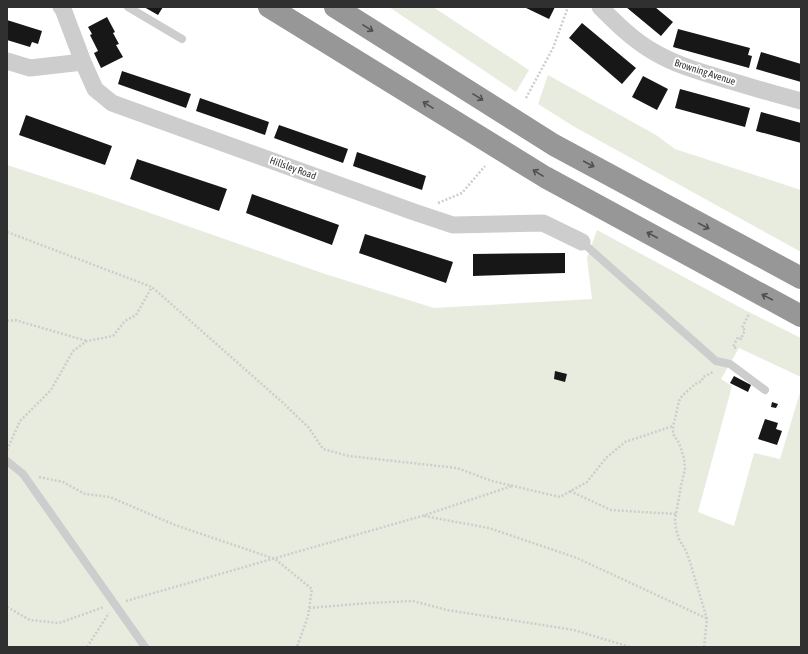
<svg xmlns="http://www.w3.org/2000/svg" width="808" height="654" viewBox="0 0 808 654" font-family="'Asap Condensed',sans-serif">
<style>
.green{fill:#e7ecdf}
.building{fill:#171717}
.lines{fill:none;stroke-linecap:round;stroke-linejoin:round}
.path{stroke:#cdcdcd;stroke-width:2.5;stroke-dasharray:2 2;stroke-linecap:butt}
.lane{stroke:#cdcdcd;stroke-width:8}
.street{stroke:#cdcdcd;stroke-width:17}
.highway{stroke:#979797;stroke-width:22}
.oneway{stroke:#4f4f4f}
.labels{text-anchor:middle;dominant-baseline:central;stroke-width:4;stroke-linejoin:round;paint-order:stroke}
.street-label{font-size:10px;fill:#303030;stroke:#fff}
</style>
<rect width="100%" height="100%" fill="#fff"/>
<path class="green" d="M389,7H433L529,70L516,92Z
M548,75L656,135L675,149L801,190V252L573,126L538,104Z
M7,165L93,193L325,274L434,308L592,299L587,258L597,230L743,309L801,338V377L739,348L721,379L732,386L698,512L734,526L754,453L780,459L801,389V647H7Z"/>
<path class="building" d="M144,7H163L158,15Z
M524,7H555L549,19Z
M626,7H655L673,22L661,36Z
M107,17L115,32L113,33L119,44L116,45L123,57L101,68L94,53L98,51L90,35L92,34L88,27Z
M7,20L42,31L38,44L32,42L30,47L7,40Z
M582,23L636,68L622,84L569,38Z
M678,29L750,48L748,55L752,56L749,68L673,47Z
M761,52L801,64V82L756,69Z
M122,71L191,94L186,108L118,84Z
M643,76L668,89L657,110L632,97Z
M680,89L750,108L745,127L675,108Z
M200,98L269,122L265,135L196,111Z
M761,112L801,123V143L756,131Z
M26,115L112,146L105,165L19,135Z
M279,125L348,149L343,163L274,138Z
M357,152L426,176L422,190L353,166Z
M137,159L227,189L219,211L130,179Z
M252,194L339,225L332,245L246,213Z
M365,234L453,262L446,283L359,253Z
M565,253V273L473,276V254Z
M555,371L567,374L565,382L554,379Z
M734,376L751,385L748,392L730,383Z
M772,402L778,404L776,408L771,407Z
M765,419L778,423L776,429L782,431L777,445L758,439Z"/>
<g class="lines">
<path class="path" d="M526,98L553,48L568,7
M438,203L462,193L485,166
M7,232L152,287L282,402L309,428L323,449L349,456L457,468L492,481L560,497L587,482L606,458L625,442L673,426
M7,321L15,320L87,341
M736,348L733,347L738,337L741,339L745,330L742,328L749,314
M7,450L20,421L51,390L73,351L87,341L113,336L125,321L136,315L152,287
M39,477L63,482L85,494L110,497L175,525L275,559L312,589L308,616L297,647
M570,491L611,510L676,514
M424,516L489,528L577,558L706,618
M126,601L422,516L512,486
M7,607L30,620L59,623L104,607
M309,608L369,603L413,601L447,610L574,630L630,647
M87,647L109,613
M704,647L707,619L690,562L686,551L679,539L676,529L675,520L681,486L685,469L684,458L679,443L673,434V427L679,401L682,396L695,384L702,381L703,377L711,373L714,371"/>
<path class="lane" d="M128,7L182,39
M582,242L716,361L730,364L765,390
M7,461L23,474L145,647"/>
<path class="street" d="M61,7L63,9L83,62L95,89L112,103L414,212L453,225L543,223L582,242
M600,7C617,24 633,40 654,52C678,66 704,73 731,81C754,88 778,95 801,101
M7,61L30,68L83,62"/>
<path class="highway" d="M269,7L545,177L801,316
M335,7L554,145L801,278"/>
</g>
<defs><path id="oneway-shaft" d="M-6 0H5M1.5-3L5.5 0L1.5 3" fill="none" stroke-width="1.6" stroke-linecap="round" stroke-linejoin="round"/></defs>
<g class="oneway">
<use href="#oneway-shaft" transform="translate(368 28) rotate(32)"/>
<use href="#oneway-shaft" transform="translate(478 97) rotate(32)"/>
<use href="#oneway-shaft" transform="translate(428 105) rotate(-148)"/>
<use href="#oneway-shaft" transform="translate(589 164) rotate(28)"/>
<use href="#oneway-shaft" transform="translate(538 173) rotate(-148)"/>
<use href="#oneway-shaft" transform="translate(704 226) rotate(28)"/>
<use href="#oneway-shaft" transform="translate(652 235) rotate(-152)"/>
<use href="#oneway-shaft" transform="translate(767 297) rotate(-152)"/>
</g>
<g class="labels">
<g class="street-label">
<text transform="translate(705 72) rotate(18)">Browning Avenue</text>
<text transform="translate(293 168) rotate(20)">Hillsley Road</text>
</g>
</g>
<rect width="808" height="654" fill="none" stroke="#303030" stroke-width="16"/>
</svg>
